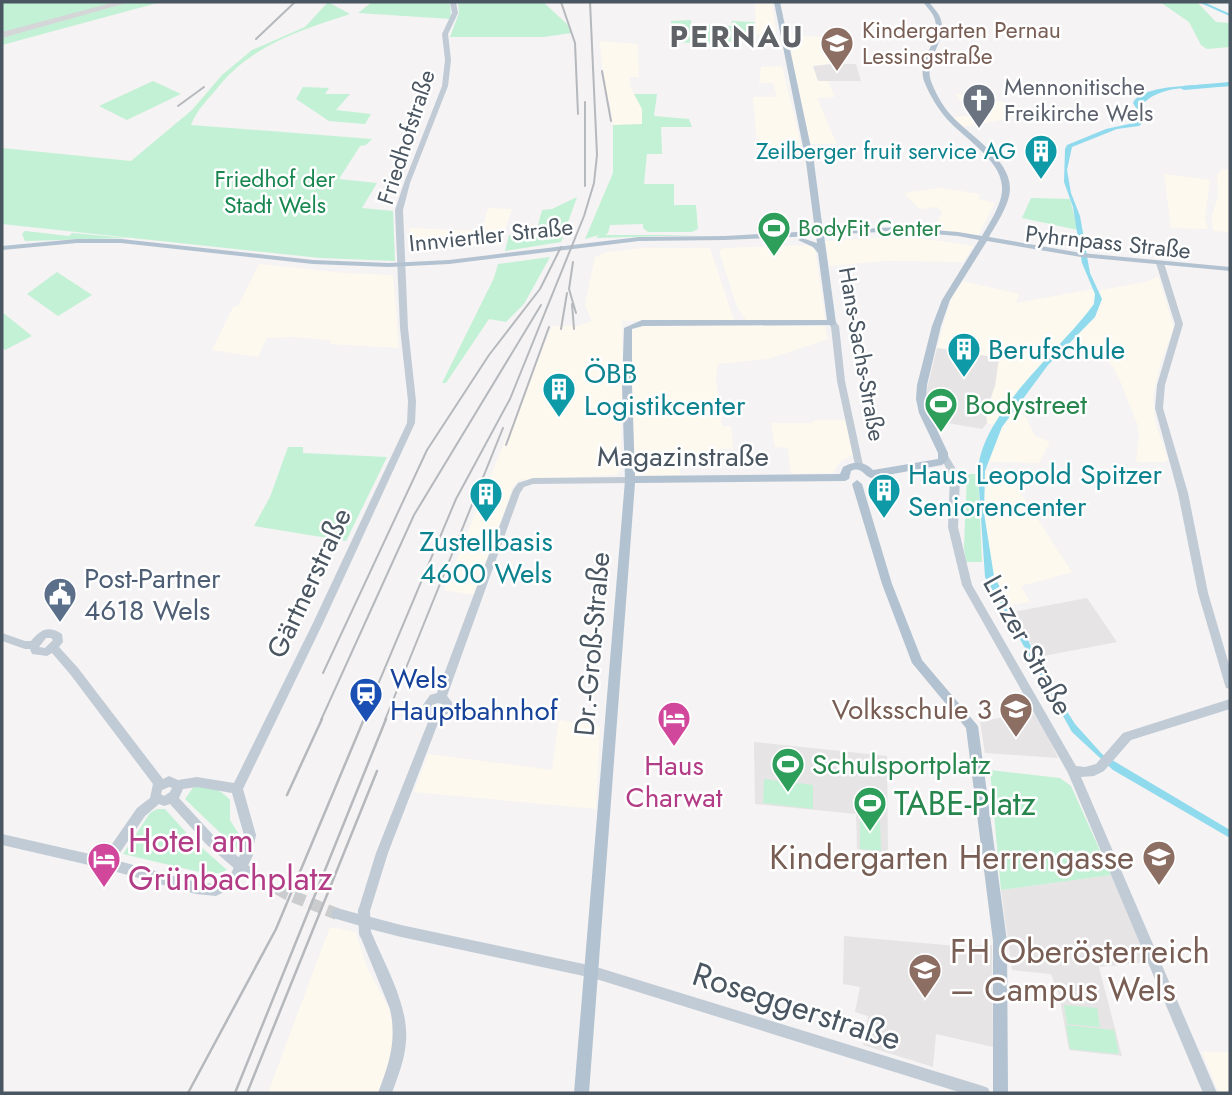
<svg xmlns="http://www.w3.org/2000/svg" width="1232" height="1095" viewBox="0 0 1232 1095" font-family="Jost,sans-serif">
<style>
.commercial{fill:#fdf9ef}
.education{fill:#e6e4e5}
.green{fill:#c3f1d5}
.water{fill:#90daee}
.lines{fill:none;stroke-linecap:round;stroke-linejoin:round}
.stream{stroke:#90daee;stroke-width:2}
.river{fill:#90daee;fill-rule:evenodd}
.taxiway{fill:#d5d6d8;fill-rule:evenodd}
.secondary-tunnel{stroke:#caccce;stroke-width:12;stroke-dasharray:12 6;stroke-linecap:butt}
.secondary{fill:#c1cbd6;fill-rule:evenodd}
.primary{fill:#b3c2d1;fill-rule:evenodd}
.rail-far1{stroke:#b5b8bd;stroke-width:2}
.rail{stroke:#b5b8bd;stroke-width:2.5}
.secondary-bridge{stroke:#c1cbd6;stroke-width:12}
.labels{text-anchor:middle;dominant-baseline:central;stroke-width:5;stroke-linejoin:round;paint-order:stroke}
.far-education-label{font-size:23px;fill:#785e54;stroke:#fff;text-anchor:start}
.far-worship-label{font-size:23px;fill:#5b616d;stroke:#fff;text-anchor:start}
.far-street-label{font-size:23px;fill:#4a5661;stroke:#fff}
.far-culture-label{font-size:23px;fill:#0d838f;stroke:#fff;text-anchor:end}
.far-park-label{font-size:23px;fill:#17864f;stroke:#fff}
.far-leisure-label{font-size:23px;fill:#27864d;stroke:#fff;text-anchor:start}
.culture-label{font-size:28px;fill:#0d838f;stroke:#fff;text-anchor:start}
.leisure-label{font-size:28px;fill:#27864d;stroke:#fff;text-anchor:start}
.street-label{font-size:28px;fill:#4a5661;stroke:#fff}
.service-label{font-size:28px;fill:#4e5e75;stroke:#fff;text-anchor:start}
.transit-label{font-size:28px;fill:#164399;stroke:#fff;text-anchor:start}
.education-label{font-size:28px;fill:#785e54;stroke:#fff;text-anchor:end}
.hotel-label{font-size:28px;fill:#b23c85;stroke:#fff}
.far-district-label{font-size:30px;font-weight:bold;letter-spacing:2px;fill:#5f6368;stroke:#fff}
.near-leisure-label{font-size:33px;fill:#27864d;stroke:#fff;text-anchor:start}
.near-hotel-label{font-size:33px;fill:#b23c85;stroke:#fff;text-anchor:start}
.near-education-label{font-size:33px;fill:#785e54;stroke:#fff;text-anchor:end}
.near-street-label{font-size:33px;fill:#4a5661;stroke:#fff}
</style>
<rect width="100%" height="100%" fill="#f5f3f3"/>
<path class="commercial" d="M755,2H772L776,33L756,35Z
M787,36L829,37L832,64L814,66L818,81H828L835,97L817,98L837,144H810Z
M600,41L638,44L639,77H629L631,88L642,109V124L613,125L610,104L604,91Z
M782,66L804,157H758L753,97H777L773,83H759L761,67Z
M955,94L1009,103L1012,118L964,127L953,117L972,115Z
M1230,169V232L1213,231L1212,216L1218,196L1217,175L1221,170Z
M1164,174L1210,180L1205,218L1208,229L1171,228Z
M941,188L980,194L979,199L995,203L978,236L933,229L942,213L938,207L919,209L904,193Z
M488,208L512,209L500,246L411,239L409,228L482,231Z
M897,237L935,240L973,246L963,262L887,261L830,266L825,241Z
M807,245L815,248L825,319L819,321L746,320L737,307L719,251L723,248Z
M644,248H710L734,320L622,321L623,373L620,471L616,475L519,480L513,487L474,595L444,590L552,326H578L592,321L585,305L595,257L607,252Z
M259,264L345,273L393,275L399,348L330,344L331,340L291,337L267,338L258,357L212,350L233,307L238,306Z
M1158,276L1174,328L1160,364L1153,396L1155,422L1168,459L1165,462H1136L1139,436L1137,423L1119,378L1110,363L1070,334L1007,405L1026,417L1035,436L1050,442L1039,463L988,462L1001,428L987,423L986,412L991,399L999,358L937,348L951,298L963,281L1019,294L1016,303L1093,289L1095,294L1093,304L1087,314L1094,317L1100,290L1146,282Z
M637,325L825,326L828,339L768,359L718,364L716,378L722,426H731L733,449H719V454L680,455V475L633,476L631,329Z
M814,420H845L854,454L841,461L833,473L791,474L788,448L775,447L771,423H812Z
M1005,469L1072,572L1021,586L1030,602L1008,605L993,578L984,513L985,471Z
M559,720L600,727L596,809L414,792L428,754L552,770Z
M330,927L356,932L367,968L388,1006L396,1031L389,1065L379,1093H268Z
M1202,1052H1230V1093H1219Z"/>
<path class="education" d="M832,64H856L861,81H818L813,66Z
M937,348L999,358L995,386L986,411L987,423L982,429L931,420L925,397Z
M1087,598L1117,642L1038,657L1014,612Z
M1032,711L1043,726L1058,758L985,753L980,722Z
M754,742L887,756L888,854L857,849L856,814L755,804Z
M1111,875L1148,962L1099,967L1122,1056L1069,1050L1059,995L1051,974L1012,970L1001,890Z
M844,936L956,946L992,945L993,1047L936,1034L933,1067L863,1045L868,1016L855,1012L860,987L843,984Z"/>
<path class="green" d="M2,2H161L2,45Z
M328,2L350,14C301,30 252,45 219,86C208,100 197,109 191,125L372,139L366,145L360,146L339,179L377,183L362,208L393,211L395,261L320,258L2,224V148L131,161L192,110L222,75L252,50L305,27Z
M378,2H450L451,19L358,13L371,3Z
M458,2H543L567,24L572,33L543,37H450L459,13Z
M1160,2H1197L1216,22L1230,23V47L1207,49L1201,45L1189,22Z
M691,20V24L731,26L732,21L754,22L756,35L721,44L671,42V21Z
M153,81L181,94L127,120L99,106Z
M303,87L329,88L325,94H350L336,110L371,114L365,124L329,121L296,99Z
M634,94H657L654,116L689,119L692,127H661L662,154H647L644,184H674V205H696L698,229L692,232H648L643,228V224L610,225L608,233L605,235H698L596,238L599,235L585,239L613,173V125L642,124V109Z
M577,197L561,242L505,251L509,235L535,236L542,210L552,209Z
M1031,198L1070,199L1078,230L1022,218Z
M25,231L69,236L72,233L128,238L25,241L22,234Z
M550,257L524,304L506,322L489,319L446,383H442L494,278L498,264Z
M57,272L92,295L58,316L27,294Z
M2,312L32,336L5,350L2,347Z
M288,447H303V453L387,457L346,541L254,526L270,497Z
M967,474H978L982,562H966L964,548Z
M990,770L1060,778L1071,786L1111,875L1001,890Z
M764,779L813,785V809L763,803Z
M194,786C210,786 219,788 230,800V820L240,836L237,849L185,799Z
M157,809H165L191,838L227,870L221,873L208,874L123,854L150,813Z
M860,815L880,817L881,851L860,849Z
M1064,1005L1097,1008L1100,1027L1067,1024Z
M1066,1025L1114,1030L1119,1054L1070,1049Z"/>
<path class="water" d="M1230,82V86C1205,88 1163,83 1144,103L1146,120L1139,126L1117,129L1072,147L1067,170L1071,193L1080,216L1090,273L1102,299L1095,317L1048,365L1002,427L985,471L984,513L994,576L1058,697L1075,724L1102,754L1230,830V838L1113,770L1072,732L985,577L978,474C978,415 1061,350 1094,304L1095,294L1082,263L1073,207L1064,182L1065,149L1067,145L1106,129L1138,122L1139,113L1133,103C1143,82 1209,87 1230,82Z"/>
<g class="lines">
<path class="stream" d="M1201,2L1230,15"/>
<path class="river" d="M1230,82V86L1184,90L1180,88L1184,86Z"/>
<path class="taxiway" d="M115,2H130L2,38V32Z"/>
<path class="secondary-tunnel" d="M246,871L287,894L337,914"/>
<path class="secondary" d="M450,2H456L458,13L448,34L451,60L448,86L410,183L403,210L408,328L416,401L415,423L323,623L243,789L256,835L251,858L247,860L243,858L241,854L244,835L232,793L197,787L183,789L179,798L214,836L250,867L252,871L250,875L246,877L242,875L206,844L170,804L164,806L159,804L145,816L115,860L196,882L215,884L234,875L238,877L240,881L238,885L216,896L196,894L106,869L2,845V834L103,857L137,808L150,798L153,784L70,674L52,653L47,656L32,654L30,649H25L2,641V633L25,641H31C41,630 47,625 62,634L63,642L59,647L78,668L163,779L169,776L178,780L197,777L234,783L313,623L407,423L408,401L400,328L395,210L404,183L442,86L445,60L442,34L452,13ZM46,638H51L53,640L45,648L39,647ZM169,787L172,788L170,792L164,796L161,794L162,790Z
M1157,261H1160L1164,263L1183,324L1165,385L1163,408L1188,493L1208,593L1230,668V689L1226,688L1225,685L1198,593L1178,493L1155,408L1157,385L1175,324L1156,263Z
M829,321H835L839,326L845,381L863,465L859,468L855,465L837,381L831,327L828,323Z
M944,453L947,454L960,476L958,527L972,585L1076,766L1085,767L1096,764L1123,733L1230,699V709L1131,740L1104,771L1094,776L1081,777L1217,1093H1203L1068,773L962,585L948,527L950,476L940,456Z
M630,477L635,480L630,483L533,484L524,487L520,493L447,696L452,702C452,712 449,713 440,718L388,853L370,911L367,916L401,925L593,966L983,1086L988,1088L990,1093H962L593,978L401,937L370,929C383,962 409,1004 406,1041C405,1059 398,1076 392,1093H378C389,1063 397,1042 390,1009L359,933L361,929L364,927L333,918L331,914L333,910L337,908L359,914L358,911L376,853L430,717L424,714L423,705L430,695L437,693L513,490L518,483L533,478ZM437,703L442,704V707L436,710L433,709V706Z"/>
<path class="primary" d="M774,2H780L814,162L823,231L898,227L958,232L982,236C990,222 1003,203 1002,187C1001,159 962,137 946,118C937,107 929,94 924,81C916,57 945,39 933,15C930,10 926,6 923,2H929C932,6 936,10 939,15C951,39 923,57 931,81C935,92 942,105 950,114C967,134 1010,158 1010,188C1010,204 997,223 989,237L1081,253L1230,267V271L1081,257L987,241L950,300L941,326L927,385L926,399L929,413L948,453V460L942,465L871,478C863,475 861,466 851,471L849,479L845,481L635,483L589,1093H574L625,480L622,385L624,328L642,320H827L818,253L813,247L798,240L802,238L817,243L816,236L725,240L639,241L449,264L389,267L313,264L121,243H77L2,250V246L77,239H121L313,260L389,263L449,260L639,237L725,236L815,231L806,162ZM898,231L958,236L979,240L942,300L932,326L917,385L916,399L919,413L938,453V459L873,470C864,461 854,461 843,467L840,474L635,476L632,385V329L643,326L835,325L836,323L824,235Z
M857,480L862,484L892,584L922,660L978,726L1007,941L1008,1093H993V941L966,728L912,663L882,584L852,484Z"/>
<path class="rail-far1" d="M561,2L575,43L578,114
M256,39L295,2
M602,71L611,121
M585,102V186
M178,106L204,87
M573,262L569,289L576,313
M572,304L574,329
M561,329L567,293
M506,445L549,327
M323,673L427,450L489,355L540,289L561,247
M321,720L414,515L541,305
M363,720L456,499L510,399L584,216L594,183L597,155L590,2
M385,720L503,428"/>
<path class="rail" d="M287,795L322,719
M188,1093L276,929L364,719
M235,1093L386,719
M247,1093L377,771"/>
<path class="secondary-bridge" d="M234,881L247,854
M364,911L365,933"/>
</g>
<defs>
<symbol id="school-pin" viewBox="-11 -11 22 30"><path d="M0 17L-7.5 6A9.5 9.5 0 1 1 7.5 6Z" fill="#8d6e63" stroke="#fff"/><path d="M0-5L7-2L0 1L-7-2ZM-4 1L0 2.5L4 1V4Q0 6-4 4Z" fill="#fff"/></symbol>
<symbol id="church-pin" viewBox="-11 -11 22 30"><path d="M0 17L-7.5 6A9.5 9.5 0 1 1 7.5 6Z" fill="#6b7280" stroke="#fff"/><path d="M-1.2-6h2.4v3.5h3.3v2.4h-3.3V6h-2.4V-.1h-3.3v-2.4h3.3Z" fill="#fff"/></symbol>
<symbol id="building-pin" viewBox="-11 -11 22 30"><path d="M0 17L-7.5 6A9.5 9.5 0 1 1 7.5 6Z" fill="#0f9aa8" stroke="#fff"/><path d="M-4-6H4V6H1V3H-1V6H-4ZM-2.5-4.3h1.7v1.8h-1.7ZM.8-4.3h1.7v1.8H.8ZM-2.5-1h1.7V.8h-1.7ZM.8-1h1.7V.8H.8Z" fill="#fff"/></symbol>
<symbol id="stadium-pin" viewBox="-11 -11 22 30"><path d="M0 17L-7.5 6A9.5 9.5 0 1 1 7.5 6Z" fill="#2e9e5b" stroke="#fff"/><path d="M0-5a6.5 5 0 1 0 0 10a6.5 5 0 1 0 0-10ZM-3.5-1.8h7v3.6h-7Z" fill="#fff"/></symbol>
<symbol id="civic-pin" viewBox="-11 -11 22 30"><path d="M0 17L-7.5 6A9.5 9.5 0 1 1 7.5 6Z" fill="#5c6f8a" stroke="#fff"/><path d="M-.6-6.5H3V-4.5H.6V-3L4-1V1h2V6H-6V1h2V-1L-.6-3ZM-1.2 2.5V6h2.4V2.5Z" fill="#fff"/></symbol>
<symbol id="station-pin" viewBox="-11 -11 22 30"><path d="M0 17L-7.5 6A9.5 9.5 0 1 1 7.5 6Z" fill="#1a4fb4" stroke="#fff"/><path d="M-3-6H3Q5-6 5-4V2Q5 4 3 4L4.5 6H3L1.5 4h-3L-3 6H-4.5L-3 4Q-5 4-5 2V-4Q-5-6-3-6ZM-3.5-4v3h7v-3ZM-3.5 1v1.5H-2V1ZM2 1v1.5H3.5V1Z" fill="#fff"/></symbol>
<symbol id="hotel-pin" viewBox="-11 -11 22 30"><path d="M0 17L-7.5 6A9.5 9.5 0 1 1 7.5 6Z" fill="#d1479c" stroke="#fff"/><path d="M-6-4.5h1.5V1H6V5H4.5V3h-9V5H-6ZM-4 0a1.8 1.8 0 1 1 3.6 0ZM.5 0V-2.5h3Q6-2.5 6 0Z" fill="#fff"/></symbol>
<symbol id="university-pin" viewBox="-11 -11 22 30"><path d="M0 17L-7.5 6A9.5 9.5 0 1 1 7.5 6Z" fill="#8d6e63" stroke="#fff"/><path d="M0-5L7-2L0 1L-7-2ZM-4 1L0 2.5L4 1V4Q0 6-4 4Z" fill="#fff"/></symbol>
</defs>
<g fill-rule="evenodd">
<use href="#school-pin" x="818" y="24" width="38" height="52"/>
<use href="#church-pin" x="960" y="81" width="38" height="52"/>
<use href="#building-pin" x="1022" y="132" width="38" height="52"/>
<use href="#stadium-pin" x="755" y="209" width="38" height="52"/>
<use href="#building-pin" x="945" y="330" width="38" height="52"/>
<use href="#building-pin" x="540" y="370" width="38" height="52"/>
<use href="#stadium-pin" x="922" y="385" width="38" height="52"/>
<use href="#building-pin" x="865" y="471" width="38" height="52"/>
<use href="#building-pin" x="467" y="475" width="38" height="52"/>
<use href="#civic-pin" x="41" y="575" width="38" height="52"/>
<use href="#station-pin" x="347" y="675" width="38" height="52"/>
<use href="#school-pin" x="997" y="690" width="38" height="52"/>
<use href="#hotel-pin" x="655" y="699" width="38" height="52"/>
<use href="#stadium-pin" x="769" y="745" width="38" height="52"/>
<use href="#stadium-pin" x="851" y="784" width="38" height="52"/>
<use href="#school-pin" x="1140" y="838" width="38" height="52"/>
<use href="#hotel-pin" x="85" y="840" width="38" height="52"/>
<use href="#university-pin" x="906" y="951" width="38" height="52"/>
</g>
<g class="labels">
<g class="far-education-label">
<text x="862" y="30">Kindergarten Pernau<tspan x="862" dy="26">Lessingstraße</tspan></text>
</g>
<g class="far-worship-label">
<text x="1004" y="87">Mennonitische<tspan x="1004" dy="26">Freikirche Wels</tspan></text>
</g>
<g class="far-street-label">
<text transform="translate(406 137) rotate(-72)">Friedhofstraße</text>
<text transform="translate(491 235) rotate(-6)">Innviertler Straße</text>
<text transform="translate(1108 242) rotate(6)">Pyhrnpass Straße</text>
<text transform="translate(862 354) rotate(80)">Hans-Sachs-Straße</text>
</g>
<g class="far-culture-label">
<text x="1016" y="151">Zeilberger fruit service AG</text>
</g>
<g class="far-park-label">
<text x="275" y="179">Friedhof der<tspan x="275" dy="26">Stadt Wels</tspan></text>
</g>
<g class="far-leisure-label">
<text x="798" y="228">BodyFit Center</text>
</g>
<g class="culture-label">
<text x="988" y="349">Berufschule</text>
<text x="584" y="373">ÖBB<tspan x="584" dy="32">Logistikcenter</tspan></text>
<text x="908" y="474">Haus Leopold Spitzer<tspan x="908" dy="32">Seniorencenter</tspan></text>
<text x="486" y="541" text-anchor="middle">Zustellbasis<tspan x="486" dy="32">4600 Wels</tspan></text>
</g>
<g class="leisure-label">
<text x="965" y="404">Bodystreet</text>
<text x="812" y="764">Schulsportplatz</text>
</g>
<g class="street-label">
<text x="683" y="456">Magazinstraße</text>
<text transform="translate(309 583) rotate(-65)">Gärtnerstraße</text>
<text transform="translate(592 644) rotate(-85)">Dr.-Groß-Straße</text>
<text transform="translate(1028 645) rotate(61)">Linzer Straße</text>
</g>
<g class="service-label">
<text x="84" y="578">Post-Partner<tspan x="84" dy="32">4618 Wels</tspan></text>
</g>
<g class="transit-label">
<text x="390" y="678">Wels<tspan x="390" dy="32">Hauptbahnhof</tspan></text>
</g>
<g class="education-label">
<text x="992" y="709">Volksschule 3</text>
</g>
<g class="hotel-label">
<text x="674" y="765">Haus<tspan x="674" dy="32">Charwat</tspan></text>
</g>
<g class="far-district-label">
<text x="737" y="36">PERNAU</text>
</g>
<g class="near-leisure-label">
<text x="894" y="803">TABE-Platz</text>
</g>
<g class="near-hotel-label">
<text x="128" y="840">Hotel am<tspan x="128" dy="38">Grünbachplatz</tspan></text>
</g>
<g class="near-education-label">
<text x="1134" y="857">Kindergarten Herrengasse</text>
<text x="950" y="951" text-anchor="start">FH Oberösterreich<tspan x="950" dy="38">– Campus Wels</tspan></text>
</g>
<g class="near-street-label">
<text transform="translate(797 1006) rotate(18)">Roseggerstraße</text>
</g>
</g>
<rect width="1232" height="1095" fill="none" stroke="#4a5661" stroke-width="7"/>
</svg>
